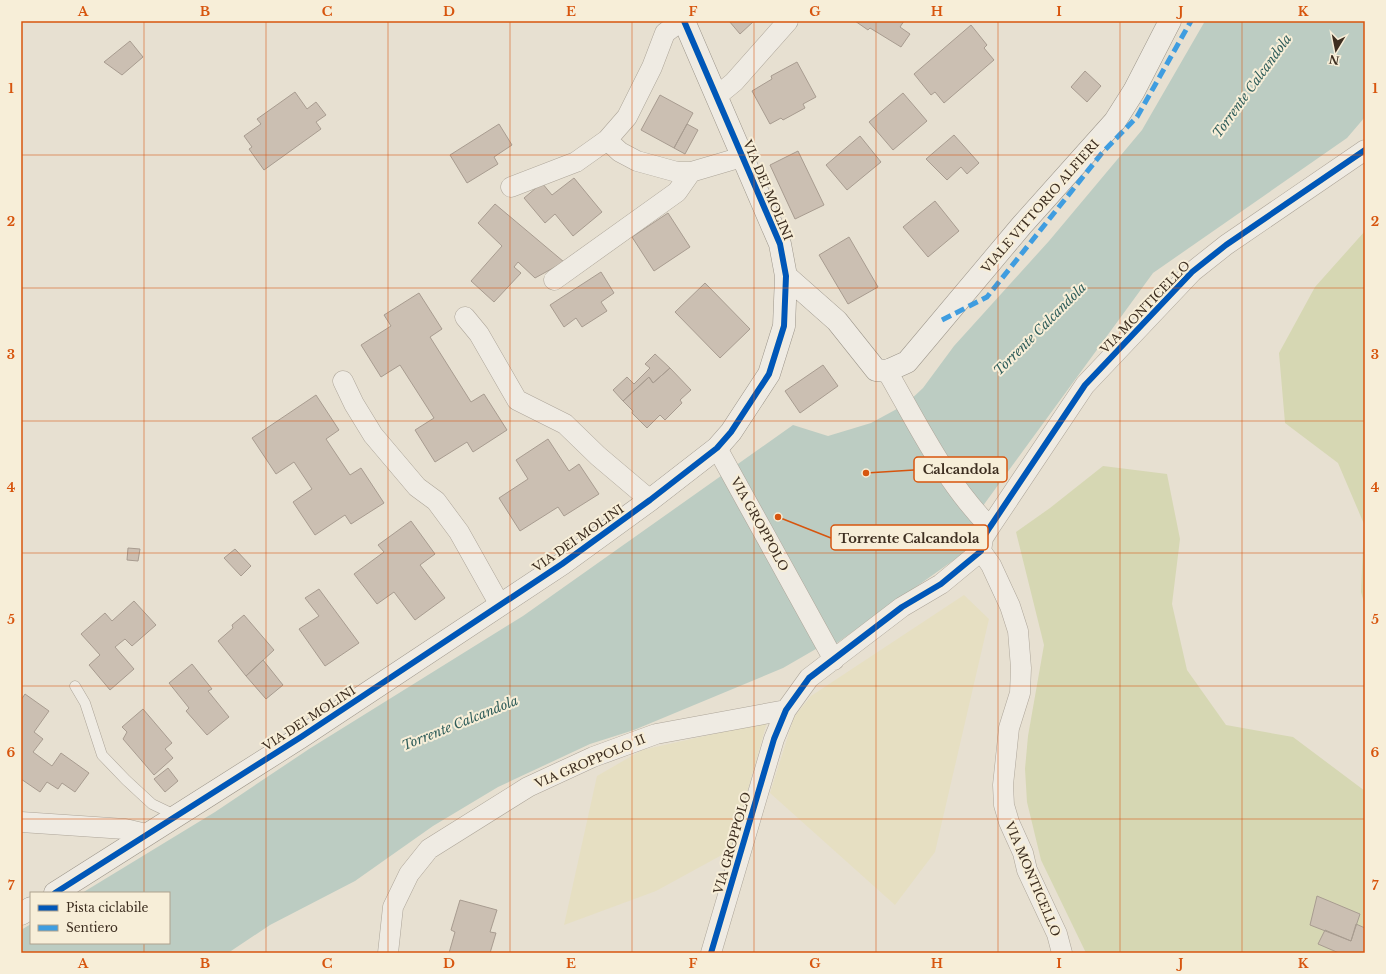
<svg xmlns="http://www.w3.org/2000/svg" width="1386" height="974" viewBox="0 0 1386 974" font-family="'Libre Baskerville',serif">
<style>
.farmland{fill:#e6dfc2}
.green{fill:#d6d7b3}
.water{fill:#bcccc2}
.building{fill:#cbbfb2;stroke:#a89c90}
.lines{fill:none;stroke-linecap:round;stroke-linejoin:round}
.lane-casing{stroke:#ada599;stroke-width:11}
.street-casing{stroke:#ada599;stroke-width:21}
.secondary-casing{stroke:#9c958a;stroke-width:23}
.lane{stroke:#efebe3;stroke-width:10}
.street{stroke:#efebe3;stroke-width:20}
.secondary{stroke:#efebe3;stroke-width:22}
.quiet{stroke:#3f9de0;stroke-width:5;stroke-dasharray:10 5;stroke-linecap:butt}
.cycleway-casing{stroke:#f7eed8;stroke-width:8}
.cycleway{stroke:#0057b8;stroke-width:6}
.grid{fill:none;stroke:#d7550e;stroke-width:1;stroke-opacity:0.55}
.labels{text-anchor:middle;dominant-baseline:central;stroke-width:4;stroke-linejoin:round;paint-order:stroke}
.street-label{font-size:12px;fill:#3d2e20;stroke:#f7eed8}
.water-label{font-size:13px;font-style:italic;fill:#2f5d5a;stroke:#f7eed8}
.leader{fill:none;stroke:#d7550e;stroke-width:1.5}
.callout-dot{fill:#d7550e;stroke:#f7eed8;stroke-width:1.5}
.callout{fill:#f7eed8;stroke:#d7550e;stroke-width:1.5}
.callout-label{font-size:13px;text-anchor:middle;font-weight:bold;fill:#3d2e20}
.neatline{fill:none;stroke:#d7550e;stroke-width:1.5}
.grid-label{font-size:13px;text-anchor:middle;font-weight:bold;fill:#d7550e}
</style>
<rect width="100%" height="100%" fill="#e7e0d1"/>
<path class="farmland" d="M964,595L989,619L935,852L895,905L770,793L794,717L811,696Z
M767,722L731,850L656,891L564,925L597,776L642,750Z"/>
<path class="green" d="M1365,231V606L1361,592L1364,524L1338,463L1285,423L1279,353L1315,287Z
M1103,466L1167,474L1180,539L1172,604L1187,670L1226,725L1293,737L1365,791V953H1086L1041,860L1027,802L1025,769L1028,736L1044,645L1016,532L1050,508Z"/>
<path class="water" d="M1205,21H1365V117L1347,138L1153,273L977,514L968,550L834,645L828,642L783,668L634,730L590,744L498,787L433,826L355,881L270,925L228,953H21V930L31,924V943H169V893H82L215,812L309,749L523,616L793,425L828,436L871,423L906,404L923,388L954,346L1049,241L1142,130Z"/>
<path class="building" d="M729,21H754L740,34Z
M855,21H904L900,27L910,34L901,47L870,28L868,30Z
M971,25L987,45L984,48L994,60L944,103L935,92L931,95L914,74Z
M130,41L143,57L122,75L104,62Z
M797,62L816,97L803,104L805,108L783,120L781,118L770,124L752,91L772,79L771,76Z
M1085,71L1101,86L1087,102L1071,87Z
M295,92L307,109L316,102L326,115L316,122L321,129L264,170L249,149L252,147L244,136L261,124L257,119Z
M903,93L927,121L893,150L869,122Z
M660,95L693,113L674,148L641,130Z
M499,124L512,145L494,157L498,164L467,183L450,155Z
M687,124L698,130L685,154L674,148Z
M954,135L979,163L967,174L961,167L947,180L926,159Z
M860,136L881,162L847,190L826,165Z
M798,151L824,205L795,219L770,165Z
M574,178L602,212L573,236L555,214L545,223L524,198L542,183L552,195Z
M935,201L959,231L928,257L903,227Z
M495,204L564,262L535,278L518,262L514,267L521,273L494,302L471,281L502,246L478,223Z
M668,213L690,247L654,271L632,237Z
M849,237L878,287L848,304L819,255Z
M601,272L614,293L601,302L607,311L582,327L576,318L564,327L550,305Z
M705,283L750,329L720,358L675,312Z
M419,293L442,329L430,337L471,402L484,394L507,430L473,452L467,442L435,462L415,430L434,418L400,365L381,377L361,345L391,326L384,315Z
M655,354L670,368L653,383L649,377L623,401L613,390L627,377L634,384L650,368L645,364Z
M823,365L838,386L800,413L785,391Z
M670,368L691,390L680,400L682,403L665,420L660,415L647,428L632,413L633,411L623,401L649,377L653,383Z
M316,395L339,430L326,439L350,475L361,468L384,503L351,524L345,515L315,535L293,502L312,489L294,462L276,474L252,438Z
M548,439L569,471L579,464L599,494L564,516L558,507L520,531L499,498L528,479L516,460Z
M411,521L435,554L420,565L445,598L415,620L394,592L377,604L354,574L384,552L378,545Z
M128,548L140,549L138,561L127,560Z
M235,549L251,566L241,576L224,558Z
M319,589L359,643L325,666L299,629L319,616L305,598Z
M134,601L156,625L132,646L125,639L115,647L134,669L110,690L89,665L100,655L81,634L105,613L112,621Z
M244,615L274,650L246,676L218,641L233,628L232,625Z
M263,660L283,685L266,699L246,676Z
M192,664L212,689L208,691L229,717L207,735L186,711L189,708L169,683Z
M25,694L49,711L34,732L43,739L33,752L52,766L61,753L89,773L75,792L62,783L58,789L47,782L40,792L21,779V700Z
M143,709L172,743L165,749L173,758L154,775L123,739L127,732L122,727Z
M168,768L178,781L165,792L154,779Z
M1317,896L1360,914L1351,941L1310,925Z
M460,900L497,910L490,932L496,933L490,953H449L455,932L451,930Z
M1356,924L1365,928V953H1339L1318,944L1325,930L1351,941Z"/>
<g class="lines">
<defs>
<path id="lane" d="M75,686L85,703L102,755L126,780L152,804L177,816"/>
<path id="street" d="M717,96L734,82L788,21
M607,140L620,152L637,161L677,172H691L742,157
M511,187L576,162L607,140L627,117L652,67L665,33L681,21
M554,280L677,192L691,172
M465,317L479,334L517,400L565,424L598,456L650,500
M887,371C918,425 946,483 990,527
M343,381L354,404L373,435L417,487L436,501L459,532L500,605
M717,448L834,660
M981,551L991,565L1010,606L1018,631L1021,668L1020,693L1009,728L1003,785L1004,805L1009,822L1023,853L1027,870L1057,934L1062,953
M21,822L125,829L146,834
M388,953L393,907L409,874L429,849L528,787L593,757L656,734L786,710
M711,953L774,739L786,710L809,678L902,607L941,584L981,551L983,538L990,527L1085,385L1192,272L1226,245L1365,150"/>
<path id="secondary" d="M786,276L837,321L876,370L887,371L907,362L1022,225L1115,121L1134,91L1170,21
M55,893L301,737L562,564L650,500L717,448L731,432L769,374L784,326L786,276L780,244L684,21
M21,914L31,908"/>
</defs>
<use href="#lane" class="lane-casing"/>
<use href="#street" class="street-casing"/>
<use href="#secondary" class="secondary-casing"/>
<use href="#lane" class="lane"/>
<use href="#street" class="street"/>
<use href="#secondary" class="secondary"/>
<path class="quiet" d="M942,320L987,297L1102,153L1137,117L1191,21"/>
<defs>
<path id="cycleway" d="M55,893L301,737L562,564L650,500L717,448L731,432L769,374L784,326L786,276L780,244L684,21
M711,953L774,739L786,710L809,678L902,607L941,584L981,551L983,538L990,527L1085,385L1192,272L1226,245L1365,150"/>
</defs>
<use href="#cycleway" class="cycleway-casing"/>
<use href="#cycleway" class="cycleway"/>
</g>
<path class="grid" d="M144,21V893M266,21V953M388,21V953M510,21V953M632,21V953M754,21V953M876,21V953M998,21V953M1120,21V953M1242,21V953M21,155H1365M21,288H1365M21,421H1365M21,553H1365M21,686H1365M21,819H1365M144,943V953"/>
<g class="labels">
<g class="street-label">
<text transform="translate(768 190) rotate(67)">VIA DEI MOLINI</text>
<text transform="translate(1040 206) rotate(-49)">VIALE VITTORIO ALFIERI</text>
<text transform="translate(1145 307) rotate(-46)">VIA MONTICELLO</text>
<text transform="translate(760 524) rotate(61)">VIA GROPPOLO</text>
<text transform="translate(578 538) rotate(-35)">VIA DEI MOLINI</text>
<text transform="translate(309 718) rotate(-33)">VIA DEI MOLINI</text>
<text transform="translate(590 761) rotate(-23)">VIA GROPPOLO II</text>
<text transform="translate(732 843) rotate(-74)">VIA GROPPOLO</text>
<text transform="translate(1033 879) rotate(67)">VIA MONTICELLO</text>
</g>
<g class="water-label">
<text transform="translate(1252 86) rotate(-54)">Torrente Calcandola</text>
<text transform="translate(1040 329) rotate(-45)">Torrente Calcandola</text>
<text transform="translate(460 723) rotate(-22)">Torrente Calcandola</text>
</g>
</g>
<path class="leader" d="M866 473L914 470M778 517L831 538"/>
<g class="callout-dot">
<circle cx="866" cy="473" r="4"/>
<circle cx="778" cy="517" r="4"/>
</g>
<g class="callout">
<rect x="914" y="457" width="93" height="25" rx="4"/>
<rect x="831" y="525" width="157" height="25" rx="4"/>
</g>
<g class="callout-label">
<text x="961" y="474">Calcandola</text>
<text x="909" y="543">Torrente Calcandola</text>
</g>
<rect width="1386" height="974" fill="none" stroke="#f7eed8" stroke-width="44"/>
<rect x="30" y="892" width="140" height="52" fill="#f7eed8" stroke="#ada18e"/>
<rect x="38" y="905" width="20" height="6" fill="#0057b8" stroke="#ada18e"/>
<text x="66" y="912" font-size="12" fill="#3d2e20">Pista ciclabile</text>
<rect x="38" y="925" width="20" height="6" fill="#3f9de0" stroke="#ada18e"/>
<text x="66" y="932" font-size="12" fill="#3d2e20">Sentiero</text>
<g transform="translate(1336 50) rotate(190)" stroke="#f7eed8" stroke-width="3" paint-order="stroke">
<path d="M0-3L7 15L0 10L-7 15Z" fill="#3d2e20"/>
<text y="-6" font-size="11" font-weight="bold" text-anchor="middle" fill="#3d2e20">N</text>
</g>
<rect x="22" y="22" width="1342" height="930" class="neatline"/>
<g class="grid-label">
<text x="83" y="16">A</text>
<text x="205" y="16">B</text>
<text x="327" y="16">C</text>
<text x="449" y="16">D</text>
<text x="571" y="16">E</text>
<text x="693" y="16">F</text>
<text x="815" y="16">G</text>
<text x="937" y="16">H</text>
<text x="1059" y="16">I</text>
<text x="1181" y="16">J</text>
<text x="1303" y="16">K</text>
<text x="11" y="93">1</text>
<text x="1375" y="93">1</text>
<text x="11" y="226">2</text>
<text x="1375" y="226">2</text>
<text x="11" y="359">3</text>
<text x="1375" y="359">3</text>
<text x="11" y="492">4</text>
<text x="1375" y="492">4</text>
<text x="11" y="624">5</text>
<text x="1375" y="624">5</text>
<text x="11" y="757">6</text>
<text x="1375" y="757">6</text>
<text x="11" y="890">7</text>
<text x="1375" y="890">7</text>
<text x="83" y="968">A</text>
<text x="205" y="968">B</text>
<text x="327" y="968">C</text>
<text x="449" y="968">D</text>
<text x="571" y="968">E</text>
<text x="693" y="968">F</text>
<text x="815" y="968">G</text>
<text x="937" y="968">H</text>
<text x="1059" y="968">I</text>
<text x="1181" y="968">J</text>
<text x="1303" y="968">K</text>
</g>
</svg>
